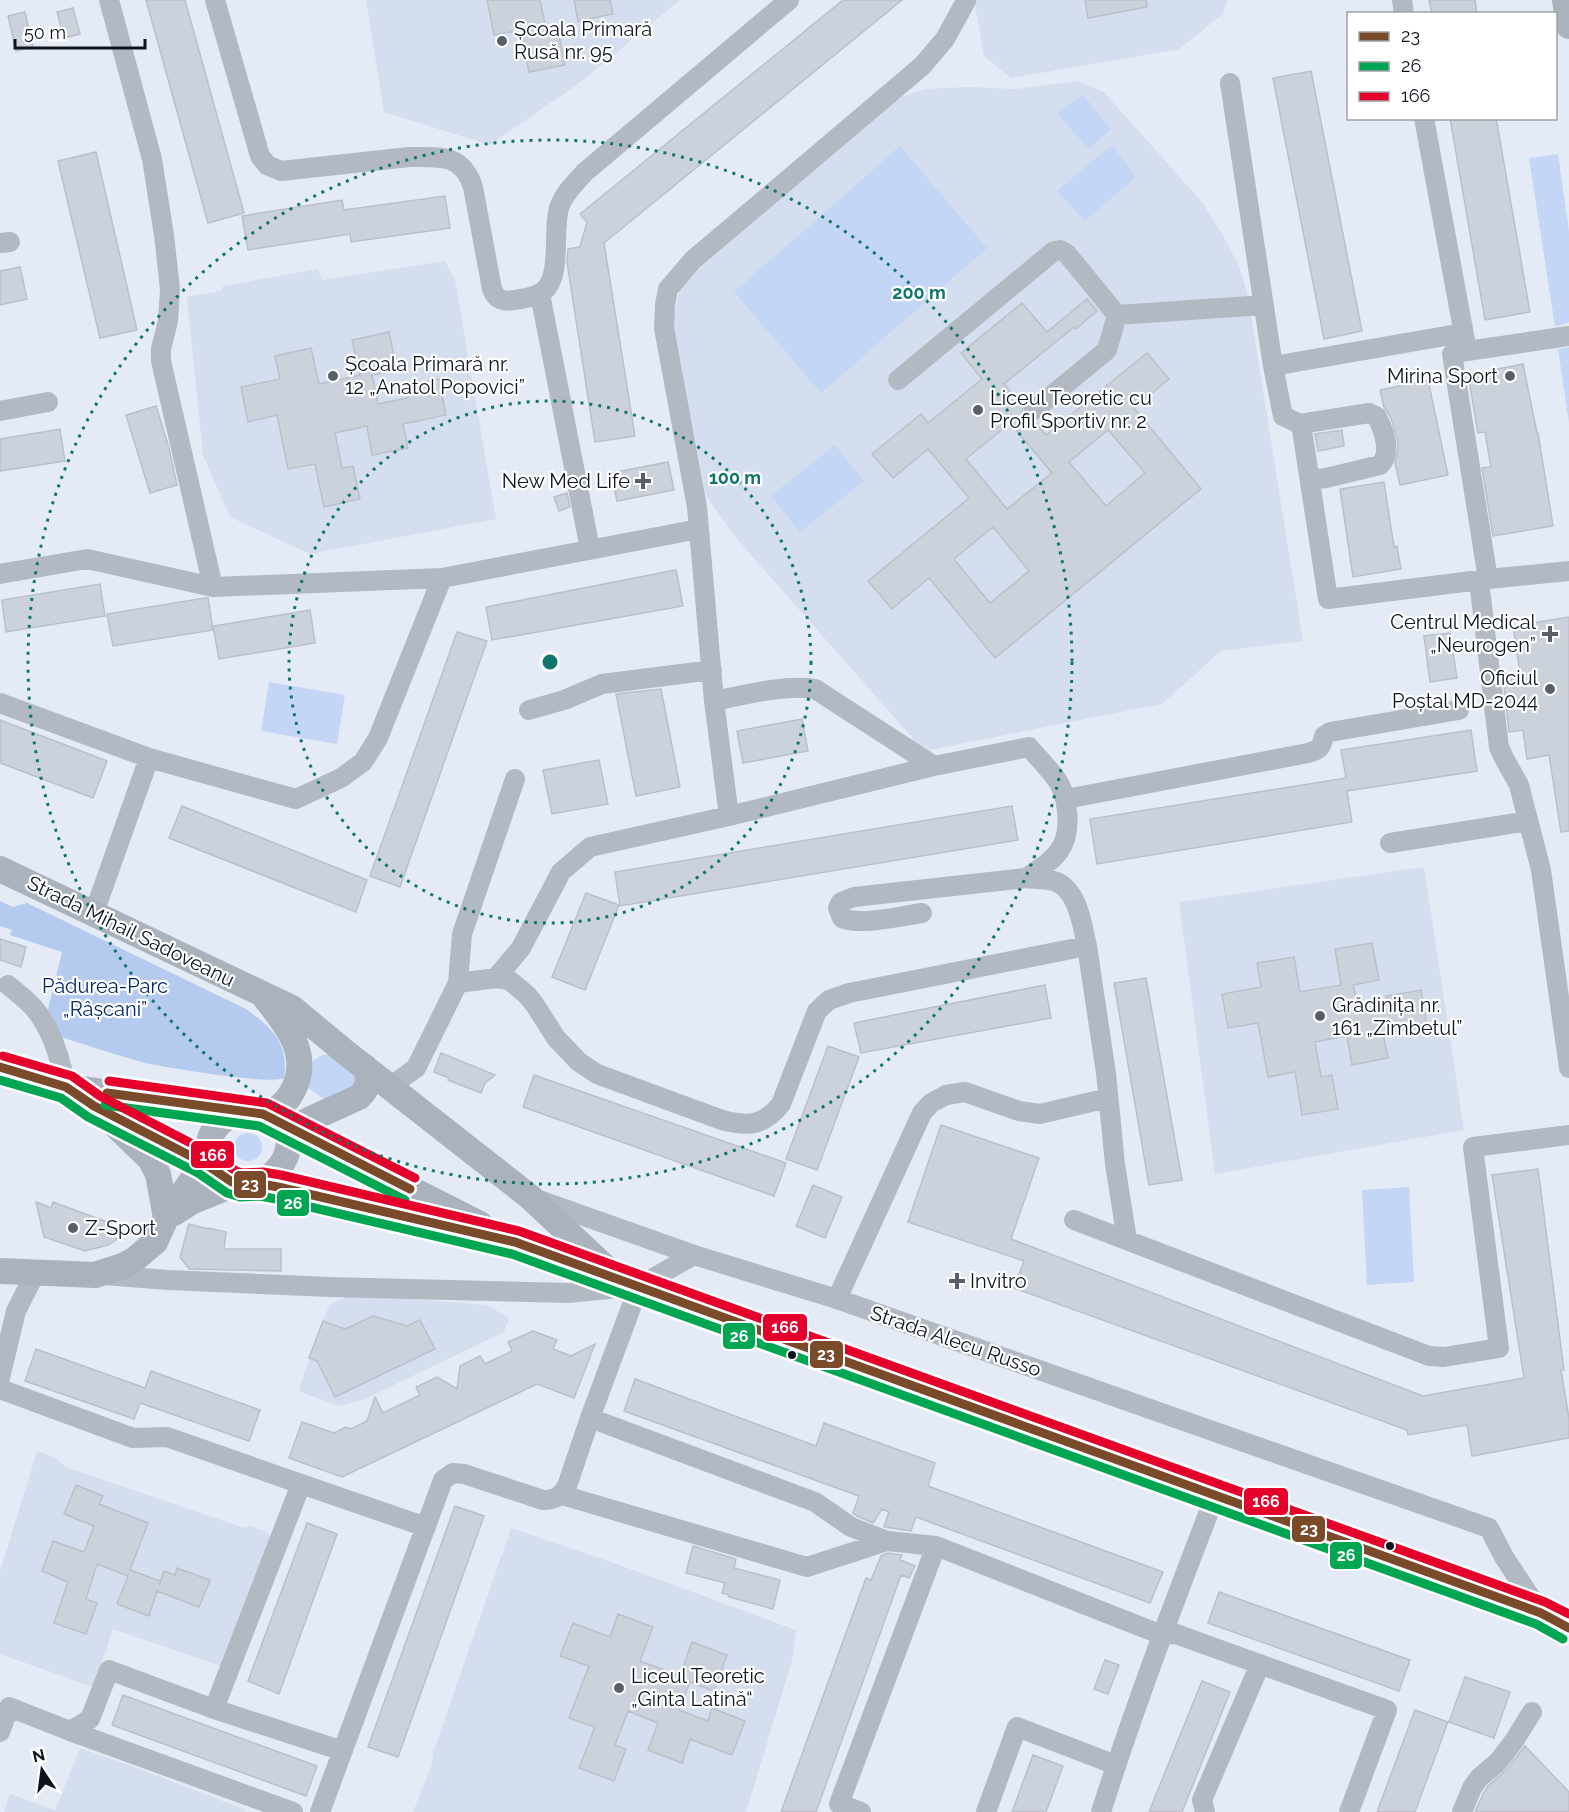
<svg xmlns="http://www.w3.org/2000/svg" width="1569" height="1812" viewBox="0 0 1569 1812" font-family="Raleway,sans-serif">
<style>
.built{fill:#d4deee}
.green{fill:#c4d6f5}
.forest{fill:#b4caef}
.building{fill:#ccd2dc;stroke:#bac0ca;stroke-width:1.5;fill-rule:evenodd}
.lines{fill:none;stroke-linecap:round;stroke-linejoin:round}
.minor{stroke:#b3b9c2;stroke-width:20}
.major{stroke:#aab2be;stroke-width:26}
.bus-1-casing{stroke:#fff;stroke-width:14}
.bus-2-casing{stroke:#fff;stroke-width:14}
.bus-3-casing{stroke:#fff;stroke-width:14}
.bus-1{stroke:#7a4b2a;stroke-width:9}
.bus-2{stroke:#00a651;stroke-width:9}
.bus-3{stroke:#e4002b;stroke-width:9}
.ring{fill:none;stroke:#0f766e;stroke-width:3;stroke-dasharray:3 6}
.poi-dot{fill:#595f6a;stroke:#fff;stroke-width:2}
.bus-dot{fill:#0e141e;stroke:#fff;stroke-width:2}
.labels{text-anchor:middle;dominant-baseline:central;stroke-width:4.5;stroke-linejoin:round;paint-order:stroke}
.poi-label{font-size:20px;fill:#0e141e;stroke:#fff;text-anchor:start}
.street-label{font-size:20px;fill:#0e141e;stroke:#fff}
.park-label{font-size:20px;fill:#01276a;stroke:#fff}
.centre{fill:#0f766e;stroke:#fff;stroke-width:3}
.ring-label{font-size:18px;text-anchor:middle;font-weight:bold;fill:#0f766e;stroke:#fff;stroke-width:4.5;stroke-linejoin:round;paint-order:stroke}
.line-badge{stroke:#fff;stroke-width:2}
.badge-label{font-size:16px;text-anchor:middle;font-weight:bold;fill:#fff}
</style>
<rect width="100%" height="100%" fill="#e5ebf6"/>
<path class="built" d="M366,0H680L582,81L490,145L384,112Z
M974,0H1227L1223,14L1179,49L1011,78L984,56Z
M1078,81L1104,92L1202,202L1224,237L1239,266L1248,296L1303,641L1221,651L1162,704L929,750L915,741L737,539L706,496L672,325L680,288L706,263L873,117L903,96L926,89L969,87L1016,89Z
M445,261L455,280L496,519L310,554L230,517L203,455L187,297L221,291L223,286L318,269L322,280Z
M1424,867L1464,1130L1215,1174L1179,902Z
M352,1294L487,1305L509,1318L504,1332L363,1400L339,1406L303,1393L300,1391V1386L329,1305Z
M37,1451L54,1457L68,1468L245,1528L250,1526L267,1532L271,1537L224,1667L113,1629L93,1687L0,1654V1572Z
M511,1528L614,1563L796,1630L792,1661L746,1812H413L432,1764L433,1753Z
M80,1748L145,1771L246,1810L245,1812H4L10,1794L55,1810Z"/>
<path class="green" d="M1083,95L1111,129L1089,149L1057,114Z
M1112,145L1136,177L1085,221L1057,191Z
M900,146L987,248L821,393L734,292Z
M1558,154L1569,231V322L1555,327L1529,158Z
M1569,347V423L1558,349Z
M835,445L864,481L800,532L771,496Z
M269,682L345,695L337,744L261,731Z
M327,1054L335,1056L362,1081L328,1102L306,1086C309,1070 309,1058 327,1054Z
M234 1147a14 14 0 1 1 28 0a14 14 0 1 1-28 0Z
M1409,1187L1414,1282L1367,1285L1362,1190Z"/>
<path class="forest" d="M0,901L13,907L27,903L246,1009C272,1028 289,1043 284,1078C270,1085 171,1068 150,1064C120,1057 91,1046 61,1037L50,1017L48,1009L62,952L10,935L12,930L0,926Z"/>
<path class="building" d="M146,0H185L244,213L208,223Z
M487,0H540L547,34L558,31L565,65L529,72L521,30L494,35Z
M574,0H610L613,14L578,21Z
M843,0H902L604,243L635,436L595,442L567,262L568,249L580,247L587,222L580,214Z
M1085,0H1146L1147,7L1088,18Z
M1429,0H1475L1477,14H1432Z
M73,8L80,34L64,38L57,12Z
M25,12L33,47L16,51L8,16Z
M1311,71L1362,331L1324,339L1273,78Z
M1450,118H1496L1530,312L1485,320Z
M96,152L137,330L100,338L58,161Z
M445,196L450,228L351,242L350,234L248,250L242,216L342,200L344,210Z
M20,267L27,299L0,305V271Z
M1087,299L1097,311L1076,329L1074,327L1004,384L1023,407L1022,413L1025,418L1029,421L1035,422L1046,435L1147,353L1169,379L1134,408L1201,489L995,658L929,578L892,609L868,581L969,498L928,449L893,478L872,454L921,414L928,423L982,379L961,353L1022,303L1047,332ZM1010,423L1052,473L1007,509L966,459ZM1108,430L1145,473L1106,506L1069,462ZM993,527L1029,571L990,603L954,559Z
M389,332L397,370L372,375L378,404L407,398L405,386L439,379L446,415L403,424L408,448L372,455L367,426L335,433L342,468L353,466L360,499L324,507L315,464L288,469L277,415L248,422L241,387L280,379L275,356L311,348L319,384L360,375L352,340Z
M1523,364L1537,433H1538L1553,526L1493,536L1482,468L1491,467L1485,432L1478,433L1468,375Z
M1428,380L1448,475L1400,485L1395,463L1398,449L1397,439L1391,418L1384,407L1380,390Z
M156,406L169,448L177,485L150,493L126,415Z
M60,429L65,461L0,471V439Z
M1342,430L1344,446L1318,451L1315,434Z
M668,462L674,490L617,501L611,473Z
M1384,482L1394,547L1397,546L1401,569L1353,577L1340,489Z
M567,493L570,507L559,511L554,497Z
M676,570L683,606L492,640L486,607Z
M100,584L105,616L6,632L2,600Z
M205,598H208L213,630L113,646L107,614Z
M310,610L315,643L219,659L213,626Z
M1569,617V831L1561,832L1549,755L1527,759L1523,730L1509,732L1504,686L1512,684L1511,679L1521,678L1513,626Z
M457,632L487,641L400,887L370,876Z
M1450,633L1457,678L1430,682L1424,636Z
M661,689L680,787L636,796L616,694Z
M802,719L808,751L743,763L737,731Z
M0,720L107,761L93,798L0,763Z
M1471,730L1477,771L1347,791L1352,822L1097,864L1090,819L1346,778L1341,750Z
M599,760L608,804L552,814L543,770Z
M182,806L367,880L356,912L169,838Z
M1012,806L1018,840L620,906L615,872Z
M586,893L619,905L585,990L552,977Z
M0,939L26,947L21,967L0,960Z
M1372,943L1379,980L1353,985L1359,1014L1389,1009L1386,996L1421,990L1427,1026L1383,1034L1388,1058L1352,1065L1347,1036L1315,1042L1321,1077L1332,1075L1338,1109L1302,1115L1295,1072L1268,1077L1258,1023L1228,1028L1222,994L1261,987L1257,963L1294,957L1300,992L1341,985L1335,949Z
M1146,978L1182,1180L1149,1185L1114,983Z
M1045,985L1051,1018L861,1053L854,1023Z
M828,1046L859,1057L817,1170L786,1159Z
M441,1053L495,1075L485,1083L481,1093L448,1080L449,1078L434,1072Z
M534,1075L786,1163L774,1196L523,1107Z
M941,1125L1039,1158L1011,1239L1423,1396L1524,1378L1492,1175L1538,1169L1564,1370H1561L1569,1418V1438L1472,1456L1467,1425L1408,1435L1407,1430L1014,1288L1024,1261L908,1222Z
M813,1185L842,1197L825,1238L796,1226Z
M36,1202L51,1208L53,1202L110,1223L108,1229L123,1235L108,1245L85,1251L44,1237Z
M189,1224L208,1229V1228L226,1232L224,1249H281V1271L189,1269L180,1257Z
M373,1316L407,1326L420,1320L435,1349L335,1397L317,1361L309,1358L323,1321L345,1329Z
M533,1331L557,1340L553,1349L571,1356L595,1344L574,1398L537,1384L342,1477L289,1458L302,1422L334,1433L346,1427L351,1429L367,1421L375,1397L383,1413L420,1395L416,1387L437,1377L457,1389L460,1366L480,1356L485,1364L512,1351L508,1342Z
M36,1349L145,1388L151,1371L260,1410L249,1441L140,1403L134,1419L25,1381Z
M635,1379L816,1446L824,1423L935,1463L928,1486L1163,1572L1150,1603L916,1517L911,1531L884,1527L889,1512L882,1509L873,1523L857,1516L853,1513L859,1496L624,1411Z
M76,1485L103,1496L99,1504L148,1523L130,1570L160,1581L159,1585L164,1571L175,1575L177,1568L210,1580L199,1607L157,1591L149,1616L117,1604L128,1576L97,1564L86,1599L97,1603L86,1634L54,1623L68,1582L42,1571L53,1541L84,1552L94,1526L64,1514Z
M455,1506L484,1516L398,1757L368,1747Z
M307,1523L337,1534L279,1694L248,1681Z
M693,1546L736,1559L734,1568L780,1580L773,1609L729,1597V1595L722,1593L725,1583L686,1573Z
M888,1553L902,1555L900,1560L915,1566L909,1578L901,1575L816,1812H781L866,1578L871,1580L881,1556Z
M1219,1592L1410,1660L1399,1691L1208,1623Z
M618,1614L653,1627L640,1661L680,1676L692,1642L727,1655L714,1691L690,1682L679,1710L708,1721L712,1708L745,1721L732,1755L690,1739L682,1763L648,1750L658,1723L628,1711L615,1745L626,1749L614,1781L579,1768L595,1727L569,1718L589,1666L560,1656L573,1623L610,1637Z
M1105,1660L1119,1665L1108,1694L1094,1689Z
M1465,1677L1510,1692L1494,1738L1449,1722Z
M1202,1681L1230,1692L1182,1812H1149Z
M123,1695L317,1766L306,1796L112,1725Z
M1415,1710L1448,1722L1415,1812H1377Z
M1525,1746L1569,1792V1812H1475L1483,1794L1488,1786L1507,1769Z
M1033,1755L1063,1766L1046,1812H1012Z"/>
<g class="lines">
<path class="minor" d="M109,0L152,159L164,235L170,289L168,321L161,349V361L213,587
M215,0L260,156L267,165L281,171L409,157C439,157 462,153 473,187L492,289C496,300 504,302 514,300C522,299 534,297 541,293C564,279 551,228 560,205C565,192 576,182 585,172L789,0
M1402,0L1404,14
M1230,83L1273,366L1463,333
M1424,118L1467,351L1452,354L1488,579
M0,243L10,242
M540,294L590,549
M1117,315L1264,305
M1467,351L1569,336
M1273,366L1283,416L1300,424L1302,430L1328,599L1488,579L1569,571
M898,380L1054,251L1060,250L1067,254L1117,315
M1034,410L1107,350L1117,315
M0,411L48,402
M1300,424L1369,413L1377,417C1384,431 1392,453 1380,465L1326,478L1310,480
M0,574L87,559L213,587L442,578L699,529
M1479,581L1499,747L1504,758L1519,785L1541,870L1569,1068
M714,701C743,695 788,684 815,689L934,766
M0,703L149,758
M529,710L564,700L602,684L712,670
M1066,799L1308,753C1319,750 1322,747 1324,736L1330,732L1459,710
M729,816L714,701L697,507L664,328L665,305L668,289L693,260L922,66L945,39L966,1
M1390,843L1528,821
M94,913L149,758L296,799L341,778L363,762L378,738L442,578
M1087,946L1106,1073L1115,1164L1127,1240
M496,978L521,948L561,872L590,847L729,816L934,766L1029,747C1038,758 1049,768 1057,780C1063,789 1066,800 1067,811C1071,848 1055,859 1026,878
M458,983L496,978L509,980L527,995L535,1005L556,1038L579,1062L597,1074L722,1120C748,1127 764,1126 781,1104L817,1011L829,1000L849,993L1087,946C1082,924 1078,889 1054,881C1045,879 1035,879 1026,878L854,897L841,902L838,908L842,918C860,926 902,916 922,913
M8,985C16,992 26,999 33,1007C51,1027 61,1061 66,1087
M391,1086L416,1068L458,983L462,934L515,779
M536,1199L694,1255L837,1299L1489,1528L1504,1557L1541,1613
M1074,1220L1429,1356L1444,1357L1499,1348L1473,1147L1569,1135
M104,1275L168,1280L329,1287L568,1293L639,1286L694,1255
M837,1299L922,1113L931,1103L946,1095L965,1092L1019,1111L1040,1114L1108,1098
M0,1378L16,1311L36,1272
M0,1389L133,1438L167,1437L301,1484
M590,1418L815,1502L851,1527L887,1541L936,1546L1162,1635L1176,1634L1387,1710L1349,1812
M562,1495L807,1567L887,1541
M214,1709L343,1751
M70,1731L293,1812
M0,1732L9,1707L70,1731L90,1719L109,1670L214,1709L301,1484L426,1527
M320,1812L443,1480L453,1473L464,1474L543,1500C556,1500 561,1496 567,1486L590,1418L639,1286
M861,1812L839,1804L936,1546
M986,1812L1017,1727L1116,1765
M1101,1812C1135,1705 1175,1600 1215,1496
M1205,1812L1202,1800L1260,1664
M1462,1812L1472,1788L1479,1778L1498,1762L1514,1741L1532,1712"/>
<path class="major" d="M1565,0L1569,26
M0,869L292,1008L345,1052L530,1197L609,1271
M0,1067L66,1087L245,1111
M74,1092L94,1106L216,1170
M263,1114C277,1110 285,1105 292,1092C312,1057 288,1026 266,999
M115,1125L150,1159L158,1174L166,1218
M291,1128C290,1137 289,1147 286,1156C283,1163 278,1169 273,1174C237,1209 186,1156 220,1123C232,1111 248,1111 263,1114L480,1224
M291,1128L359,1097C369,1088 370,1079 365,1067
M258,1184L278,1187L515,1242L1541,1613L1569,1628
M174,1213L191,1202L235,1184
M0,1271L95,1275L123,1266L134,1260L155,1242L166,1218L204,1163L209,1147"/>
<defs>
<path id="bus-1" d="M0,1067L66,1087L94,1106L204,1163L232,1182L242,1185L261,1184L278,1187L515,1242L1541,1613L1569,1628
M107,1093L263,1114L410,1189"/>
<path id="bus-2" d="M0,1080L61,1098L88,1117L198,1173L227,1193L240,1197L260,1196L276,1199L512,1254L1536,1624L1563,1639
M105,1105L259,1126L405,1200"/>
<path id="bus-3" d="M3,1056L72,1076L100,1096L210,1153L236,1171L243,1173L263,1172L281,1175L519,1231L1545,1602L1569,1614
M109,1081L267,1103L415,1178"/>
</defs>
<use href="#bus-1" class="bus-1-casing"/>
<use href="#bus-2" class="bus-2-casing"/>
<use href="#bus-3" class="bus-3-casing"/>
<use href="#bus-1" class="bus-1"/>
<use href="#bus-2" class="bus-2"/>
<use href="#bus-3" class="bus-3"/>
</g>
<g class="ring">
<circle cx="550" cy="662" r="261"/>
<circle cx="550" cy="662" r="522"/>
</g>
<g class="poi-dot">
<circle cx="502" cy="41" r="6"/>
<circle cx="333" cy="376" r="6"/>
<circle cx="1510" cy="376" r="6"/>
<circle cx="978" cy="410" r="6"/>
<path d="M640 472h6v6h6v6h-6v6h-6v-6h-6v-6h6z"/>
<path d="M1547 625h6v6h6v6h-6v6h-6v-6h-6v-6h6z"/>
<circle cx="1550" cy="689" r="6"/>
<circle cx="1320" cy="1016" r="6"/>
<circle cx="73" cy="1228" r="6"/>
<path d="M954 1272h6v6h6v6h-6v6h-6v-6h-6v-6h6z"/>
<circle cx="619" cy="1688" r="6"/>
</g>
<g class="bus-dot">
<circle cx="792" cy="1355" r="5"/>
<circle cx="1390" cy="1546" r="5"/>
</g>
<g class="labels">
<g class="poi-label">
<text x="514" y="29">Școala Primară<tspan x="514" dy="23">Rusă nr. 95</tspan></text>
<text x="345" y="364">Școala Primară nr.<tspan x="345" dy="23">12 „Anatol Popovici”</tspan></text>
<text x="1498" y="376" text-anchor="end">Mirina Sport</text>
<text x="990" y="398">Liceul Teoretic cu<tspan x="990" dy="23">Profil Sportiv nr. 2</tspan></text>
<text x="630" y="481" text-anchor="end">New Med Life</text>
<text x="1536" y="622" text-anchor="end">Centrul Medical<tspan x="1536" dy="23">„Neurogen”</tspan></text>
<text x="1538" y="678" text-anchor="end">Oficiul<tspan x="1538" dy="23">Poștal MD-2044</tspan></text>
<text x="1332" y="1005">Grădinița nr.<tspan x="1332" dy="23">161 „Zîmbetul”</tspan></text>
<text x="85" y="1228">Z-Sport</text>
<text x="970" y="1281">Invitro</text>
<text x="631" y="1676">Liceul Teoretic<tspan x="631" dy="23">„Ginta Latină“</tspan></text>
</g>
<g class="street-label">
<text transform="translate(131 931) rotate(26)">Strada Mihail Sadoveanu</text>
<text transform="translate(956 1341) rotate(19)">Strada Alecu Russo</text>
</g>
<g class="park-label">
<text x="105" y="986">Pădurea-Parc<tspan x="105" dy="23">„Râșcani”</tspan></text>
</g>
</g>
<circle cx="550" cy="662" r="9" class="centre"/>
<g class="ring-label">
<text x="919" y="299">200 m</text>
<text x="735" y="484">100 m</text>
</g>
<g class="line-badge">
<rect x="190" y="1140" width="45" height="29" rx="6" fill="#e4002b"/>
<rect x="233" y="1170" width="34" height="29" rx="6" fill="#7a4b2a"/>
<rect x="276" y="1189" width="34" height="28" rx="6" fill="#00a651"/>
<rect x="762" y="1313" width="46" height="29" rx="6" fill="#e4002b"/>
<rect x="722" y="1322" width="34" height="28" rx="6" fill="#00a651"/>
<rect x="809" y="1340" width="35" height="29" rx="6" fill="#7a4b2a"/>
<rect x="1243" y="1487" width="46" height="29" rx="6" fill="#e4002b"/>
<rect x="1291" y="1515" width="35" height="28" rx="6" fill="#7a4b2a"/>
<rect x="1329" y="1541" width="34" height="29" rx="6" fill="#00a651"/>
</g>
<g class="badge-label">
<text x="213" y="1161">166</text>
<text x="250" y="1190">23</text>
<text x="293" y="1209">26</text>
<text x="785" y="1333">166</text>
<text x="739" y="1342">26</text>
<text x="826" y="1360">23</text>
<text x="1266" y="1507">166</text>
<text x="1309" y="1535">23</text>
<text x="1346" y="1561">26</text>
</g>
<rect x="1347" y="12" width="210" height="108" fill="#ffffff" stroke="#9fa1a5" stroke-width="1.5"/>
<rect x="1359" y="32" width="30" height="9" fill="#7a4b2a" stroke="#9fa1a5" stroke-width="1.5"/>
<text x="1401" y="42" font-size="18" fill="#0e141e">23</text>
<rect x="1359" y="62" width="30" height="9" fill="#00a651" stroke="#9fa1a5" stroke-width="1.5"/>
<text x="1401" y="72" font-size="18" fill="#0e141e">26</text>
<rect x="1359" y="92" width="30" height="9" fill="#e4002b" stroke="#9fa1a5" stroke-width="1.5"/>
<text x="1401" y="102" font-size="18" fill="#0e141e">166</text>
<g transform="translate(42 1770) rotate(347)" stroke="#ffffff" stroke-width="4.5" paint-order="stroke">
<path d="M0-4.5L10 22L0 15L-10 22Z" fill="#0e141e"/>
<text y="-9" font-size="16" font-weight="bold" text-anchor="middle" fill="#0e141e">N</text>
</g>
<path d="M15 39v9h130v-9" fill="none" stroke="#0e141e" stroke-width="3"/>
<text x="24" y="39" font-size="18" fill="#0e141e" stroke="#ffffff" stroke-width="4.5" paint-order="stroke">50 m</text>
</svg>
